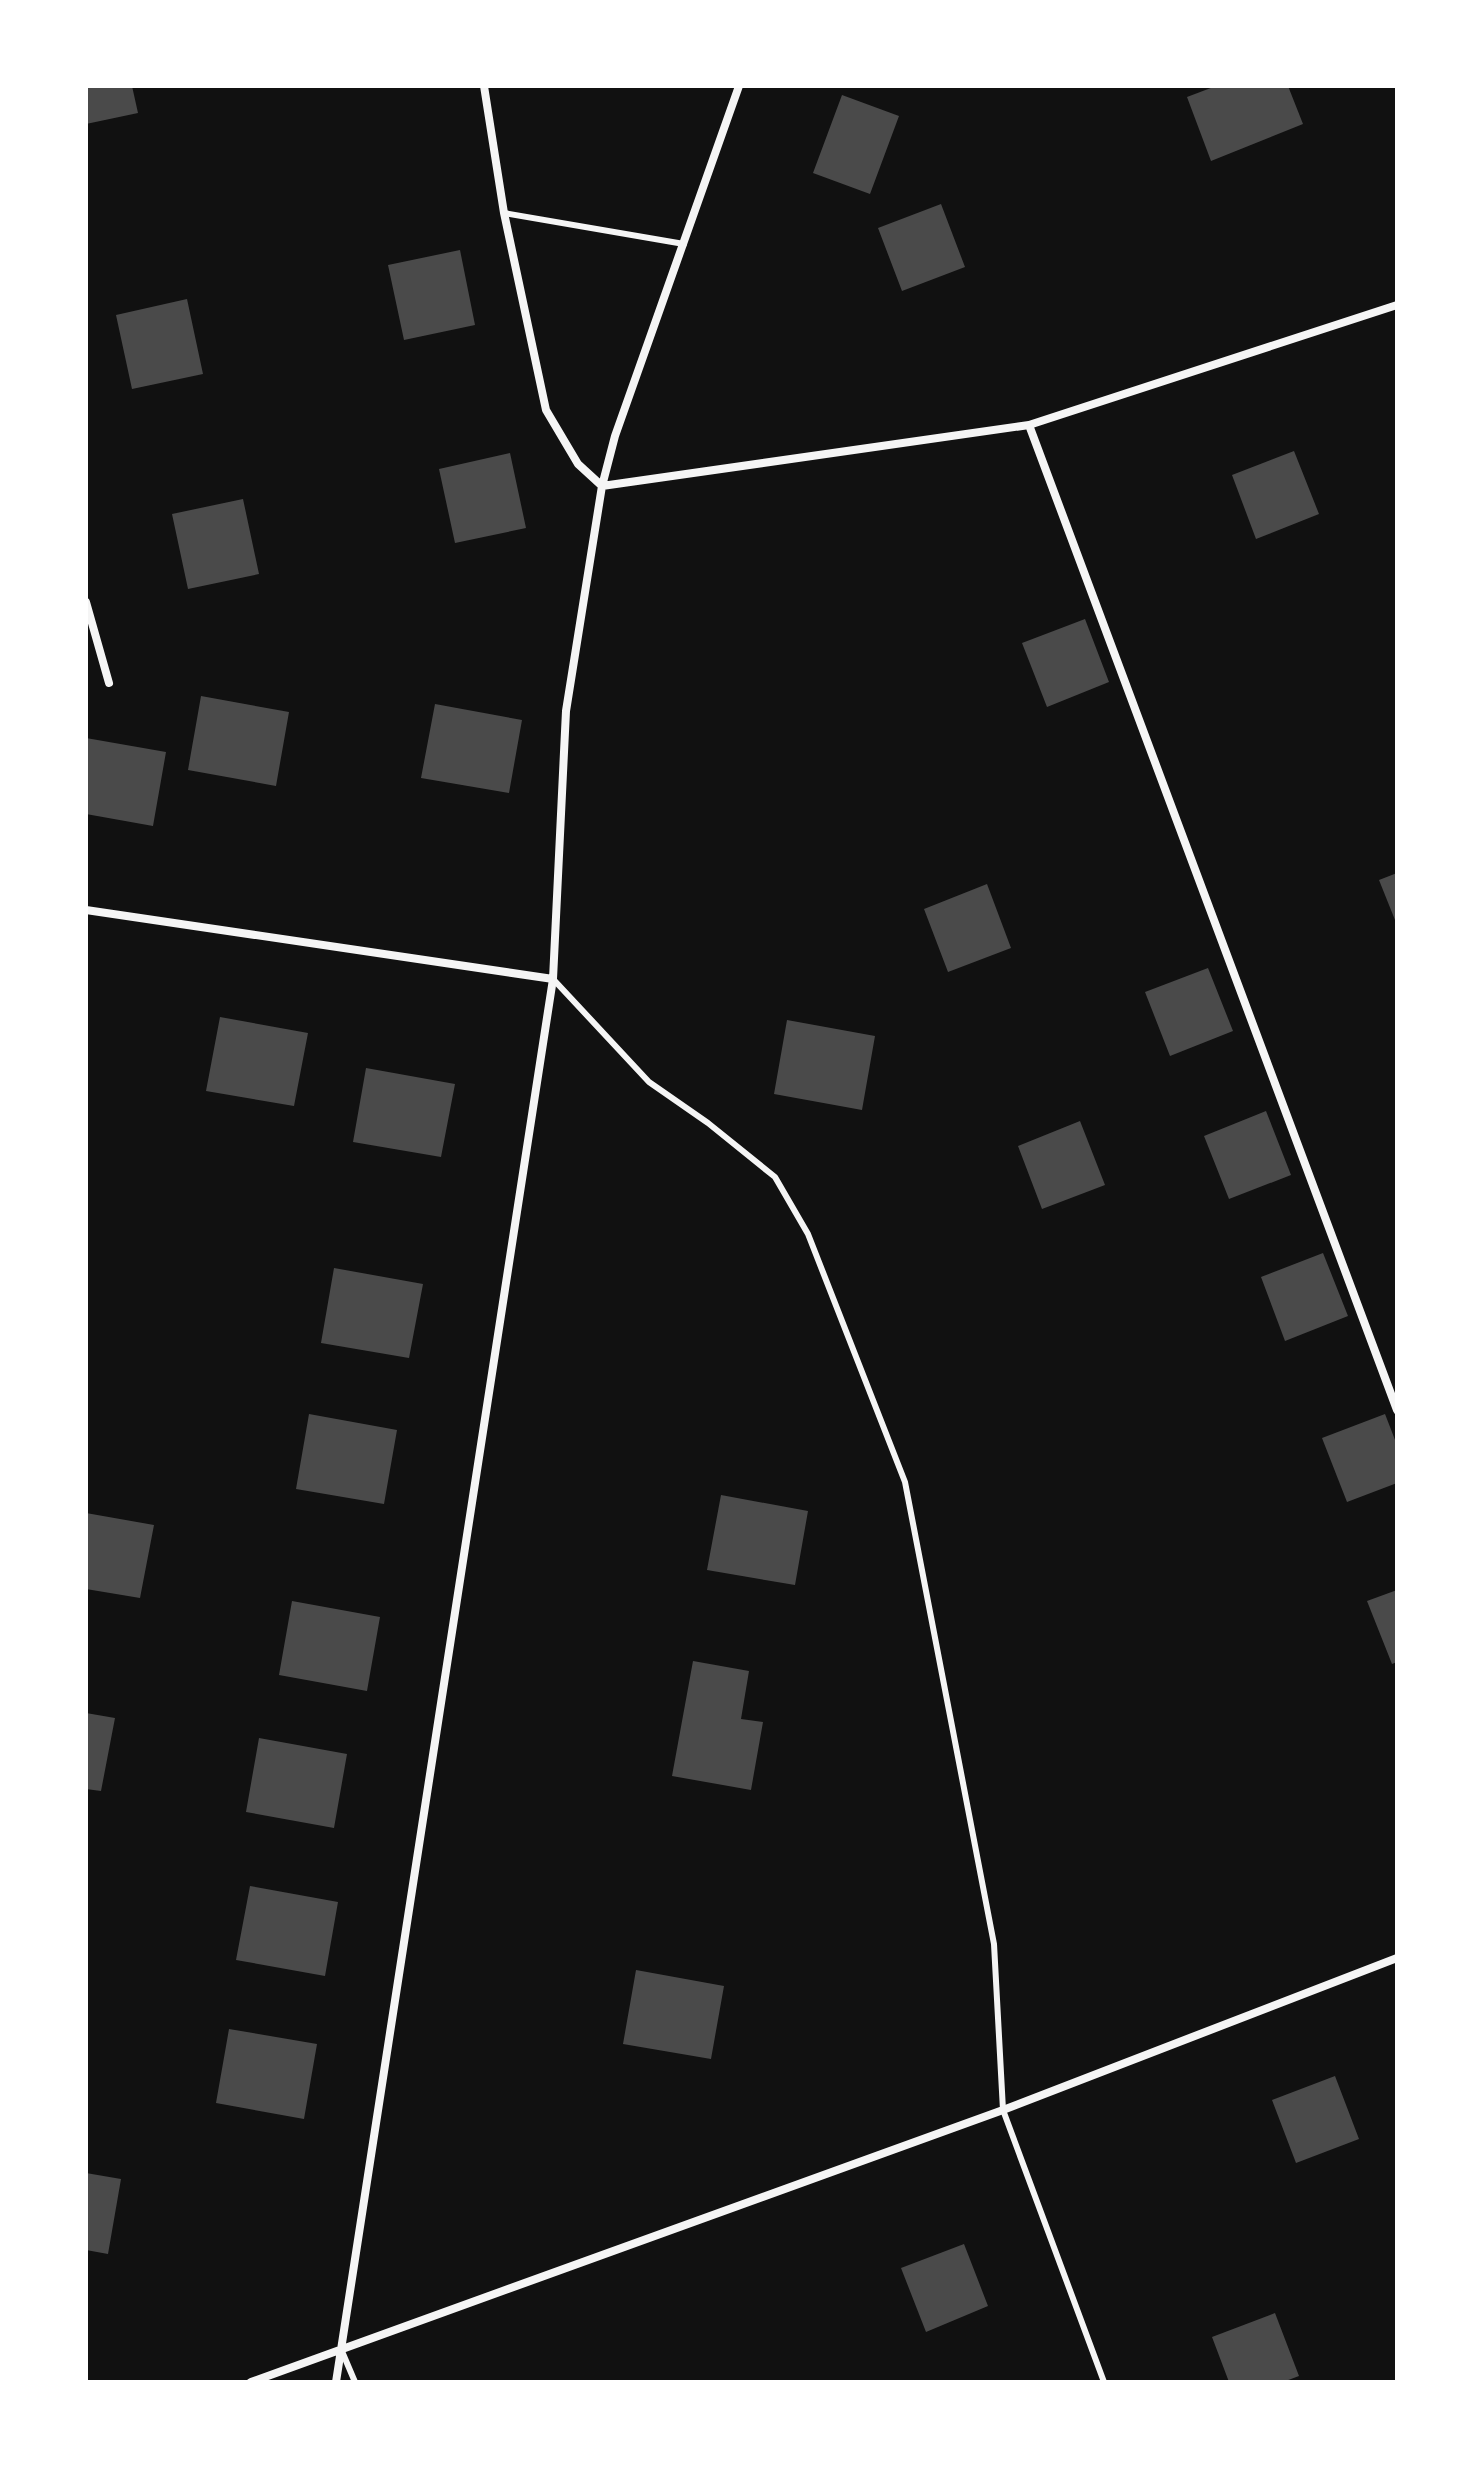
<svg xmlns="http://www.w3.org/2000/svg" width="1483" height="2468" viewBox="0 0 1483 2468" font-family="'Source Sans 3',sans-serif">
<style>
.building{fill:#4a4a4a}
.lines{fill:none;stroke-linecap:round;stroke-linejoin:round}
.service{stroke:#f5f5f5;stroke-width:6}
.minor{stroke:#f5f5f5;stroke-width:8}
</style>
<rect width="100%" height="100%" fill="#111"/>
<path class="building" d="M86,86H132L138,113L86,124Z
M1216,86H1288L1303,124L1211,161L1187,97Z
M842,95L899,116L870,194L813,173Z
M941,204L965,267L902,291L878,228Z
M460,250L475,325L404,340L388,265Z
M187,299L203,374L132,389L116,315Z
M1294,451L1319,514L1256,539L1232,475Z
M510,453L526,528L455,543L439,469Z
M243,499L259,574L188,589L172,514Z
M1085,619L1109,682L1047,707L1022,643Z
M201,696L289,712L276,786L188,770Z
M435,704L522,720L509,793L421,778Z
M86,738L166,752L153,826L86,814Z
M1397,873V925L1379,880Z
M987,884L1011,948L948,972L924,909Z
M1208,968L1233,1031L1170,1056L1145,992Z
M220,1017L308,1033L294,1106L206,1091Z
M787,1020L875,1036L862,1110L774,1094Z
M366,1068L455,1084L441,1157L353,1142Z
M1266,1111L1291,1175L1229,1199L1204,1136Z
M1080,1121L1105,1185L1042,1209L1018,1146Z
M1323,1253L1348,1316L1285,1341L1261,1277Z
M334,1268L423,1284L409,1358L321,1343Z
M309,1414L397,1430L384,1504L296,1489Z
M1385,1414L1397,1445V1483L1347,1502L1322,1438Z
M721,1495L808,1511L795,1585L707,1570Z
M86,1513L154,1525L140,1598L86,1589Z
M1397,1590V1662L1392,1664L1367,1601Z
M292,1601L380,1617L367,1691L279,1675Z
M693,1661L749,1671L741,1719L763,1722L751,1790L672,1776Z
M86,1713L115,1718L101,1791L86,1789Z
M259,1738L347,1754L334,1828L246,1812Z
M250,1886L338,1902L325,1976L236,1960Z
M636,1970L724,1986L711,2059L623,2044Z
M229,2029L317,2044L304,2119L216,2103Z
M1335,2076L1359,2139L1296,2163L1272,2100Z
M86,2173L121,2179L108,2254L86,2250Z
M964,2244L988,2306L926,2332L901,2268Z
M1275,2313L1299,2376L1283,2382H1229L1212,2337Z"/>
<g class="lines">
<path class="service" d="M504,213L684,244
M553,979L649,1082L708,1123L775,1177L808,1234L905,1482L994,1944L1003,2110L1104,2382
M341,2349L355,2382"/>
<path class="minor" d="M484,86L504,213L546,410L578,464L602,486L1029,425L1397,305
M1029,425L1397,1410
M86,602L109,683
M86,910L553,979
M251,2382L1003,2110L1397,1958
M336,2382L553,979L566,711L602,486L615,436L739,86"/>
</g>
<rect width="1483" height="2468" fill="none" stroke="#ffffff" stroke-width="176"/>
</svg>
